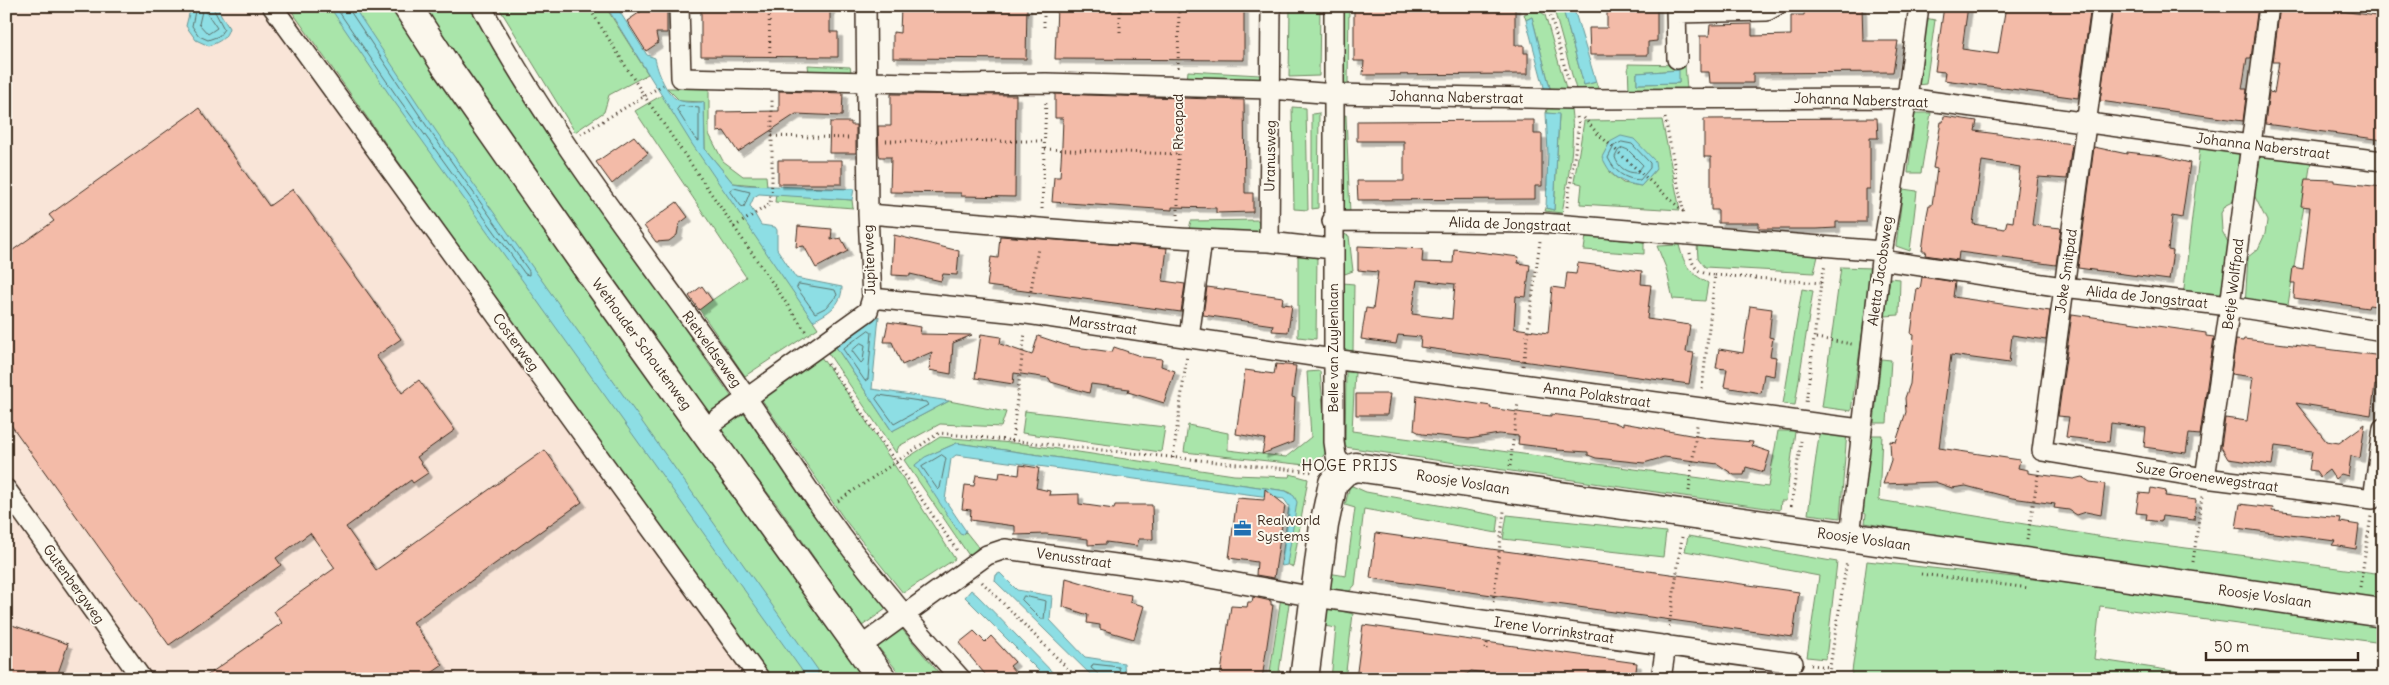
<svg xmlns="http://www.w3.org/2000/svg" width="2389" height="685" viewBox="0 0 2389 685" font-family="Delius,sans-serif">
<style>
.built{fill:#f9e5d8}
.green{fill:#a9e5aa;stroke:#728864;fill-rule:evenodd}
.water{fill:#8ddee4;stroke:#6c9695}
.lines{fill:none;stroke-linecap:round;stroke-linejoin:round}
.shore{stroke:#5c726d;stroke-width:1}
.building{fill:#f3bba8;stroke:#3b2a1e;fill-rule:evenodd;filter:url(#shadow)}
.street-casing{stroke:#3b2a1e;stroke-width:22}
.secondary-casing{stroke:#3b2a1e;stroke-width:31}
.path{stroke:#3b2a1e;stroke-width:3;stroke-dasharray:1 4;stroke-linecap:butt}
.street{stroke:#fbf7ec;stroke-width:19}
.secondary{stroke:#fbf7ec;stroke-width:28}
.labels{text-anchor:middle;dominant-baseline:central;stroke-width:4;stroke-linejoin:round;paint-order:stroke}
.street-label{font-size:14px;fill:#3b2a1e;stroke:#fbf7ec}
.poi-label{font-size:14px;fill:#3b2a1e;stroke:#fbf7ec;text-anchor:start}
.neighbourhood-label{font-size:15px;letter-spacing:1px;fill:#3b2a1e;stroke:#fbf7ec}
</style>
<defs>
<filter id="shadow"><feDropShadow dx="4.5" dy="4.5" stdDeviation="0" flood-color="#0004"/></filter>
</defs>
<rect width="100%" height="100%" fill="#fbf7ec"/>
<filter id="ink" filterUnits="userSpaceOnUse"><feTurbulence type="fractalNoise" baseFrequency=".02" numOctaves="2"/><feDisplacementMap in="SourceGraphic" scale="10" xChannelSelector="R" yChannelSelector="G"/><feConvolveMatrix kernelMatrix="1 2 1 2 8 2 1 2 1" color-interpolation-filters="sRGB"/></filter>
<g filter="url(#ink)">
<path class="built" d="M6,6H360L826,679H6Z"/>
<path class="green" d="M288,6H396L870,679H772L523,337Z
M423,6H472L648,276L731,396L708,414L643,320L517,144Z
M498,6H605L648,74L609,95L604,112L575,132Z
M1290,6H1320L1319,76L1289,77Z
M1341,6H1349L1348,83H1340Z
M1553,6H1562L1584,85L1596,82L1599,91L1577,93Z
M1537,9L1545,15L1566,88L1545,93V91L1550,88L1532,17L1526,20L1524,14Z
M1925,18L1935,20L1926,84L1917,85Z
M1628,64L1685,65L1687,89L1629,90ZM1678,70L1679,83L1637,84V73Z
M808,65L850,67L852,75L809,73Z
M1188,71L1260,75V83L1187,81Z
M667,88H709V134L723,161L743,176H766L767,186L733,183L705,149L704,102L680,101Z
M662,95L818,328L745,376L699,309L746,277L635,111Z
M1570,103C1577,139 1568,177 1562,213L1545,211L1546,208L1554,210L1559,115L1546,113L1548,106Z
M1292,107L1306,108L1308,210L1294,209Z
M1319,113L1318,208L1312,209V114Z
M1915,113H1931L1921,173H1908Z
M1346,115L1350,214H1341L1340,117Z
M1662,120L1680,210L1580,204L1582,184L1574,182L1584,121ZM1656,169L1641,186L1623,183L1609,172Z
M2200,147L2245,152L2238,199L2226,205L2221,213L2222,231L2229,244L2225,302L2183,297Z
M2261,154L2311,161L2287,311L2245,305L2248,257L2258,249L2265,234L2267,221L2254,195Z
M1903,189L1917,191L1910,251L1896,246Z
M776,194L852,200L853,208L775,202Z
M1258,220L1261,233L1189,229L1191,221Z
M1341,233L1349,236L1353,271L1342,275Z
M1586,236L1644,242V254L1584,250Z
M1697,244L1818,256L1814,273L1705,267L1698,258Z
M1679,245C1685,267 1689,272 1708,283L1705,301L1673,299L1666,268L1657,246Z
M1298,253L1317,254L1316,339L1298,337Z
M1841,267L1872,268L1851,411L1822,407Z
M1890,278L1900,279L1899,315L1885,316Z
M1343,283L1354,284L1353,351L1344,350Z
M1802,289L1813,291L1795,405L1783,404Z
M836,347L892,431L949,401L1006,412L1001,427L940,424L899,446L896,453L828,353Z
M821,357L853,401L955,559L903,593L845,520L760,397Z
M1881,359L1891,360L1887,423H1874Z
M1320,371L1327,451L1315,466L1184,452L1188,425L1228,433V450L1286,457L1311,437L1307,372Z
M1346,372H1355L1352,431L1768,487L1778,431H1795L1786,501H1781L1780,510L1345,447Z
M1025,411L1165,427L1161,452L1022,433Z
M744,414L886,609L862,626L778,506L719,430Z
M1820,428L1847,432L1840,518L1808,514Z
M1870,435H1882L1879,500L2103,537L2383,574V602L2101,565L1865,523L1866,514L1859,510Z
M940,437L1024,444L1234,475L1289,477L1290,474L1308,479L1293,567L1287,564L1291,493L1286,491L957,443L928,456L915,465L963,535L966,532L978,547L970,557L904,460Z
M1350,485L1366,492L1499,516L1497,533L1364,509L1355,585L1347,594L1327,590L1328,573L1346,576L1355,508L1345,505Z
M1507,515L1666,532L1663,557L1503,539Z
M1688,536L1837,562L1826,659L1807,657L1819,576L1685,551Z
M1867,561L2078,584H2100L2383,623V643L2100,606L2094,659L2227,679H1851Z
M1281,597H1290L1278,679H1269Z
M1326,607L1353,614L1345,679H1331L1336,628L1324,626Z
M901,628L944,679H904L878,647Z"/>
<path class="water" d="M191,6H216L229,28C226,39 220,41 209,46L196,40L186,26Z
M329,6H353L436,131L818,670V679H808L391,97Z
M606,6H616L647,55L655,58C657,70 667,98 681,101C687,103 697,102 704,102L705,149L733,183L745,185L854,189L852,200L759,194L754,197L750,206L761,225L775,227L777,230V249L796,278L842,287C842,305 828,313 813,321L692,144Z
M1562,6H1573L1596,82L1584,85Z
M1532,17L1550,88L1545,91L1526,20Z
M1679,70V83L1637,84V73Z
M1546,113L1559,114L1554,210L1546,208L1548,153Z
M1621,136L1634,139L1655,161L1656,169L1641,186C1619,182 1612,178 1602,157L1610,142Z
M879,316L872,389L949,401L892,431L836,347Z
M957,443L1286,491L1294,496L1297,502L1287,565L1282,566L1281,564L1289,506L1284,499L956,455L951,459L945,500L966,531L963,535L960,534L915,465L925,457Z
M1000,573L1017,590L1052,596L1050,620L1085,657L1124,663L1125,679H1095L995,581L996,575Z
M971,590L977,595L1059,679H1047L965,597Z"/>
<g class="lines">
<path class="shore" d="M196,6L192,26L199,36L208,40L219,36L224,29L212,6
M335,6L396,95L525,274L529,275V271L432,134L350,11L349,6
M205,10L217,28L208,34L199,24L202,11Z
M680,106L699,108V141L696,140L677,110Z
M1622,142L1632,144L1650,163V168L1640,180C1624,179 1615,172 1608,158L1614,146Z
M1623,148L1628,150L1643,165L1637,173C1626,173 1618,167 1615,157L1618,151Z
M734,188L750,192L744,207L741,206L731,192Z
M799,284L835,290L837,295L827,307L815,313L797,288Z
M869,330L872,332L868,379L865,381L843,349Z
M861,343L865,345L863,361L861,363L852,351Z
M879,395L926,402L928,405L894,424L876,399Z
M942,455L946,458L940,488L938,490L922,467Z
M1024,596L1046,601L1044,619H1041L1022,600Z
M1098,679V674L1091,668L1093,664L1119,667L1121,679"/>
</g>
<path class="building" d="M649,6H667V33H656L658,43L646,51L627,21Z
M701,6H830V32H838V57L701,56Z
M901,6H1027L1026,59L893,58V32L900,33Z
M1057,6H1244V60L1055,59Z
M1354,6H1515V45H1524V53H1528V74L1363,75L1364,61H1354Z
M1607,6H1657V41L1648,42V55H1590L1589,28H1607Z
M1805,6H1862L1863,41H1898L1893,72L1753,73V83H1710L1709,72H1700V36H1709L1710,25L1752,24V36L1791,35V15H1804Z
M1944,6H1968L1962,49L1998,54L2006,6H2091L2078,98L1944,80L1945,72L1935,71Z
M2113,6H2258L2251,58H2247L2242,89H2247L2243,121L2100,101Z
M2280,6H2307L2383,17V140L2265,124L2269,92L2274,93L2279,62H2273Z
M779,91L843,93L842,116L796,114L738,152L724,131L717,132V112L779,111Z
M891,94L1016,95L1015,197L961,196V193L890,192L891,157H880L879,154L878,126H891Z
M1055,94L1244,100L1245,193H1253V212L1216,213V208L1172,207V210L1052,202L1054,177H1060L1062,145L1063,118H1055Z
M199,108L269,206L293,189L401,339L376,356L402,393L419,380L455,430L417,457L428,473L413,483L411,480L346,527L376,570L545,450L582,502L413,622L443,665L423,679H202L282,623L274,611L335,568L310,533L276,558L281,565L169,645L6,418V255L54,221L49,215Z
M1944,116L1977,121L1975,131L2072,144L2067,179L2038,177L2032,225L2061,228L2056,265L1959,252L1958,260L1925,255L1926,251H1922L1927,215L1929,205H1932L1937,169L1933,168L1941,122H1943ZM1982,161L2020,167L2013,222L2007,221L2005,229L1973,224Z
M1877,118L1878,138H1870V189H1866V222H1836V228L1817,229H1759V223H1718V210H1711V157H1704V119Z
M1534,120V134H1542V186H1535V199L1358,200L1357,181H1404V141H1357V121Z
M830,122H851V125H856V153H829Z
M634,136L648,153L612,184L596,162Z
M2094,147L2127,154V152L2162,156L2190,163L2182,218L2172,216L2168,250L2173,251L2169,280L2078,268Z
M778,160H842V184H778Z
M2305,179L2334,180V182L2383,187V307L2369,305L2368,308L2294,298L2295,283H2291L2293,267L2303,269L2307,235L2310,207L2301,206Z
M677,202L688,217L679,224L677,235L669,241L656,242L644,226Z
M798,226L832,229L831,240L841,238L848,251L816,268L804,246L796,247Z
M894,235L959,251L957,275L943,274L941,281L910,274V276L892,275Z
M1000,236L1167,248L1163,281L1185,284L1181,312L987,286L991,257L998,258Z
M1358,246L1423,249L1422,262L1453,263L1454,249L1519,257L1518,263L1530,265L1526,297L1516,296L1514,328L1548,333L1552,287L1565,289L1567,273L1576,274L1578,263L1642,271L1641,284L1651,285L1647,319L1690,325L1686,352L1694,353L1689,384L1420,347L1421,337L1398,335L1396,344L1361,339L1366,308L1373,309L1378,272L1358,270ZM1417,280L1455,284L1452,319L1412,314Z
M1922,277L1955,282L1953,297L2050,311L2046,340L2012,335L2009,363L1951,355L1939,448L2020,460L2018,468L2028,470V473L2073,479L2082,477L2090,482L2105,484L2101,515L2086,512L2077,515L2069,510L2054,508L2055,504L2012,498L1966,486L1952,488L1935,482L1883,484L1891,460L1890,441L1896,442L1906,412L1905,398L1910,384L1914,335L1911,334L1917,288L1920,289Z
M702,286L712,300L699,310L689,296Z
M1207,287L1283,297L1282,304L1292,305L1288,332L1272,331L1273,325L1203,315Z
M1750,306L1772,309L1769,337L1773,338L1770,356L1776,357L1774,376L1764,374L1761,393L1724,387L1727,369L1716,368L1719,349L1743,353Z
M2072,314L2206,333V336L2214,337L2200,435L2189,434L2186,453L2144,447L2146,428L2111,423L2109,442L2066,437L2069,417L2058,416Z
M888,322L921,327L920,334L972,335L953,343L951,374L929,370L932,352L902,365L892,342H884Z
M981,334L1001,337L1000,344L1032,355L1038,336L1068,346L1112,352L1114,347L1143,357L1162,359L1161,366L1175,371L1164,403L1128,392L1129,389L1091,384L1089,393L1051,382L1049,378L1014,373L1013,384L975,378Z
M2244,339L2383,356L2380,386L2375,385L2371,415L2296,403L2326,441L2339,443L2365,424L2360,458L2351,456L2348,476L2341,474L2335,479L2329,470L2320,477L2316,471L2309,470L2312,451L2275,446L2272,465L2228,459L2221,447L2225,418L2247,421L2253,377L2231,374L2236,340L2243,341Z
M1276,364L1296,366L1292,397L1295,398L1293,442L1262,454L1265,439L1236,434L1245,370L1274,374Z
M1356,394H1390L1387,415H1356Z
M1417,395L1491,406L1490,408L1524,413L1551,416V414L1613,422L1623,426V423L1707,438L1753,442L1752,446L1770,452L1764,472L1746,467L1744,475H1734L1718,464L1664,457L1644,463L1596,458L1588,455V452L1557,450L1558,449L1518,444L1519,436L1499,434L1469,439L1422,434L1414,430Z
M1020,465L1039,468L1036,488L1050,491L1049,495L1079,494V504L1114,509L1115,505H1152L1153,539H1139L1137,546L1106,542V544L1088,545V539L1046,534L1015,535V526L970,520L971,510L962,509L965,485L974,486L976,475L999,478L1000,472L1019,475Z
M2151,488L2166,491L2165,496L2196,500L2194,520L2162,516L2161,522L2146,520L2147,514L2136,513L2139,493L2150,494Z
M1265,489L1285,505L1274,578L1256,575L1257,562L1229,558L1237,498L1264,500Z
M2240,504L2273,508L2272,511L2341,518L2340,522L2359,525L2356,549L2332,545L2335,541L2236,528Z
M1376,533L1799,592L1793,637L1370,578Z
M1066,578L1113,592L1131,595L1130,602L1144,606L1134,639L1100,629V625L1087,623L1088,615L1063,607Z
M1253,597L1271,601V605H1273L1262,679H1220L1231,606L1247,607L1248,602H1252Z
M6,623L68,644L56,679H6Z
M1363,625L1637,663L1635,679H1530L1471,671L1460,679H1356Z
M974,631L985,642L991,636L1015,662L1010,666L1021,679H989L959,643Z"/>
<g class="lines">
<defs>
<path id="street" d="M272,6L760,679
M481,6C549,132 638,245 721,361C756,410 789,462 824,512C866,571 912,625 961,679
M679,6L681,78L960,84L1046,83L1271,89L1335,94L1574,99L1907,98L2250,145L2383,161
M1271,6L1269,242L1333,249
M1334,6V442L1336,456L1345,471
M1676,6L1677,59
M2102,6L2042,451L2205,478L2373,499L2383,428
M1677,13L1767,11L1776,6
M868,214C1002,224 1135,238 1269,242
M1332,221L1543,223L1882,251
M1881,260L2063,287L2230,306L2383,331
M872,298L1027,314L1333,359L1860,429
M1189,338L1202,240
M704,429L868,311L872,298L868,214L866,6
M2205,478L2230,306L2269,6
M6,489L142,679
M1850,537L1881,260L1907,98L1919,6
M860,647L987,555L1005,549L1182,573L1315,597L1793,663
M1661,679L1666,645"/>
<path id="secondary" d="M407,6L446,66L588,269L882,679
M1304,679L1324,525L1333,483L1345,471L1356,467L2383,613"/>
</defs>
<use href="#street" class="street-casing"/>
<use href="#secondary" class="secondary-casing"/>
<path class="path" d="M588,6L645,97L806,332
M769,6L770,61
M1044,6V27
M1120,6V35
M1548,6L1568,79
M1178,68L1179,6
M1584,118L1597,133L1683,211
M1665,118L1684,215
M581,134L663,85
M772,136L848,138
M886,141H1046
M1045,149L1178,154
M1567,207L1579,124L1577,117
M1042,209L1046,100
M1178,220V104
M734,227L770,204L772,183V100
M1690,253C1693,270 1699,273 1715,275L1702,389
M1715,275L1821,283L1806,403
M1821,283L1825,265
M1030,296L1038,248
M1816,338L1852,344
M828,364L958,552
M1523,366L1540,241
M1012,441L1025,332
M1173,458L1187,355
M1510,466L1518,402
M1689,491L1697,425
M838,501L939,433L1314,472
M1791,506L1801,441
M2027,540L2039,470
M2193,562L2202,496
M1921,574L2029,588
M982,582L1078,679
M2360,587L2371,516
M1493,602L1504,511
M1669,627L1682,537
M1486,649L1488,640
M1811,665L1830,667
M1828,679L1847,561"/>
<use href="#street" class="street"/>
<use href="#secondary" class="secondary"/>
</g>
</g>
<defs>
<symbol id="office-bare" viewBox="-9 -9 18 18"><path d="M-6-3h4V-5.5h4V-3h4V5H-6ZM-1-4.5V-3h2v-1.5ZM-6 0V1H6V0Z" fill="#1f6fb2" stroke="#fbf7ec" stroke-width="2.5" paint-order="stroke"/></symbol>
</defs>
<g fill-rule="evenodd">
<use href="#office-bare" x="1230" y="516" width="25" height="25"/>
</g>
<g class="labels">
<g class="street-label">
<text transform="translate(1456 97) rotate(1)">Johanna Naberstraat</text>
<text transform="translate(1861 100) rotate(2)">Johanna Naberstraat</text>
<text transform="translate(1178 122) rotate(-90)">Rheapad</text>
<text transform="translate(2263 146) rotate(7)">Johanna Naberstraat</text>
<text transform="translate(1270 156) rotate(-89)">Uranusweg</text>
<text transform="translate(1510 224) rotate(2)">Alida de Jongstraat</text>
<text transform="translate(869 260) rotate(-92)">Jupiterweg</text>
<text transform="translate(1880 271) rotate(-82)">Aletta Jacobsweg</text>
<text transform="translate(2066 271) rotate(-82)">Joke Smitpad</text>
<text transform="translate(2233 284) rotate(-83)">Betje Wolffpad</text>
<text transform="translate(2147 297) rotate(6)">Alida de Jongstraat</text>
<text transform="translate(1103 325) rotate(8)">Marsstraat</text>
<text transform="translate(516 342) rotate(54)">Costerweg</text>
<text transform="translate(642 344) rotate(54)">Wethouder Schoutenweg</text>
<text transform="translate(1333 348) rotate(-90)">Belle van Zuylenlaan</text>
<text transform="translate(712 349) rotate(54)">Rietveldseweg</text>
<text transform="translate(1597 395) rotate(8)">Anna Polakstraat</text>
<text transform="translate(2207 477) rotate(8)">Suze Groenewegstraat</text>
<text transform="translate(1463 482) rotate(9)">Roosje Voslaan</text>
<text transform="translate(1864 539) rotate(8)">Roosje Voslaan</text>
<text transform="translate(1074 558) rotate(8)">Venusstraat</text>
<text transform="translate(74 584) rotate(54)">Gutenbergweg</text>
<text transform="translate(2265 596) rotate(8)">Roosje Voslaan</text>
<text transform="translate(1554 630) rotate(8)">Irene Vorrinkstraat</text>
</g>
<g class="poi-label">
<text x="1257" y="520">Realworld<tspan x="1257" dy="16">Systems</tspan></text>
</g>
<g class="neighbourhood-label">
<text x="1350" y="465">HOGE PRIJS</text>
</g>
</g>
<rect width="2389" height="685" fill="none" stroke="#fbf7ec" stroke-width="25"/>
<rect x="12" y="12" width="2364" height="660" fill="none" stroke="#3b2a1e" stroke-width="2" filter="url(#ink)"/>
<path d="M2206 652v8h152v-8" fill="none" stroke="#3b2a1e" stroke-width="2.5"/>
<text x="2214" y="652" font-size="15" fill="#3b2a1e" stroke="#fbf7ec" stroke-width="4" paint-order="stroke">50 m</text>
</svg>
